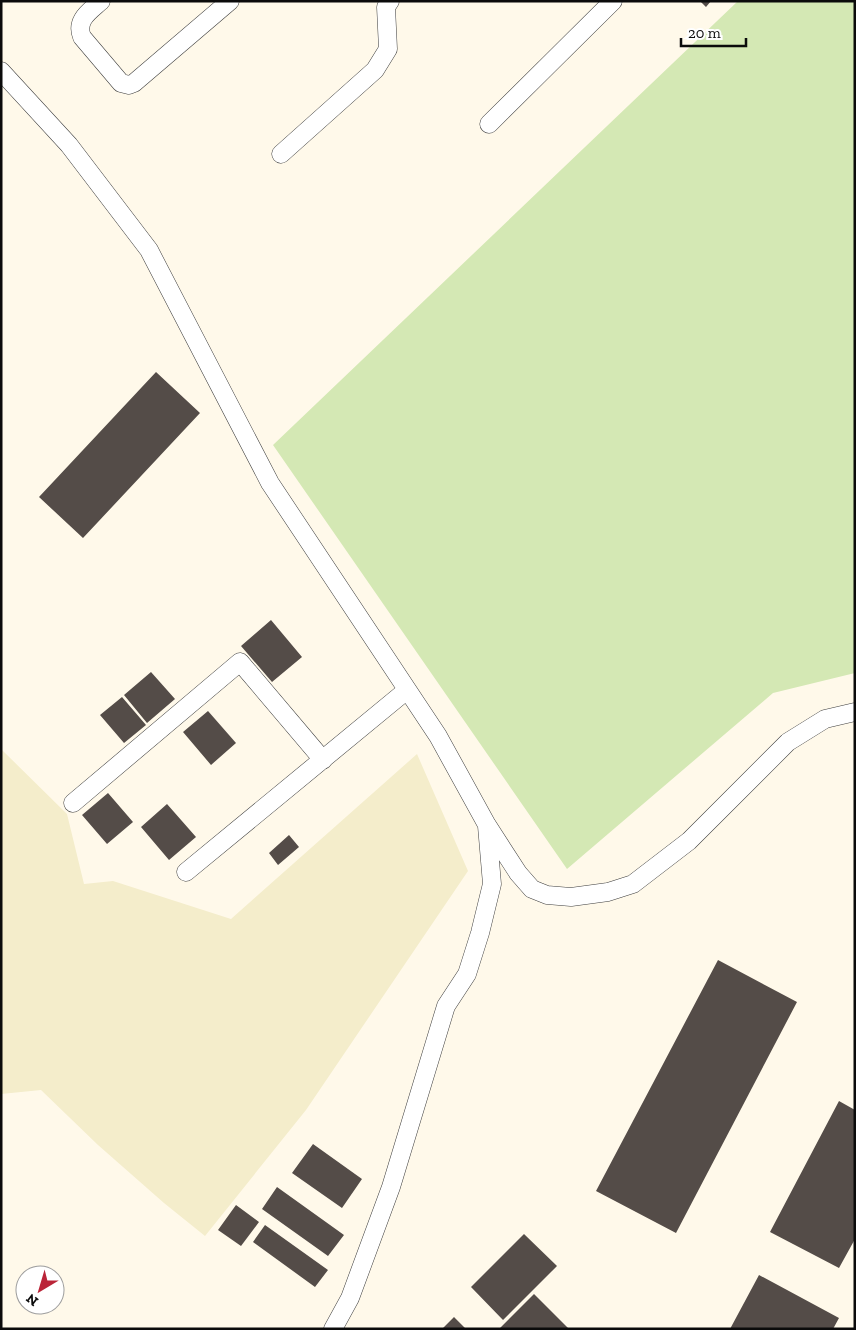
<svg xmlns="http://www.w3.org/2000/svg" width="856" height="1330" viewBox="0 0 856 1330" font-family="'Zilla Slab',serif">
<style>
.farmland{fill:#f4edcb}
.green{fill:#d4e8b4}
.building{fill:#544c48}
.lines{fill:none;stroke-linecap:round;stroke-linejoin:round}
.minor-casing{stroke:#3e3e3e;stroke-width:19}
.minor{stroke:#fff;stroke-width:18}
</style>
<rect width="100%" height="100%" fill="#fff9ea"/>
<path class="farmland" d="M1,749L67,814L84,884L113,881L231,919L417,754L468,871L306,1110L205,1236L164,1203L98,1145L41,1090L1,1094Z"/>
<path class="green" d="M738,1H855V673L773,693L567,869L273,445Z"/>
<path class="building" d="M700,1H711L706,7Z
M156,372L200,413L83,538L39,497Z
M271,620L302,657L272,682L241,646Z
M151,672L175,699L147,723L124,695Z
M122,697L146,725L124,743L100,715Z
M208,711L236,743L211,765L183,732Z
M108,793L133,822L107,844L82,815Z
M167,804L196,837L169,860L141,827Z
M289,835L299,847L278,865L269,853Z
M718,960L797,1002L676,1233L596,1191Z
M839,1101L855,1110V1239L839,1268L770,1232Z
M313,1144L362,1179L342,1208L292,1173Z
M277,1187L344,1235L328,1256L262,1209Z
M236,1205L259,1222L241,1246L218,1230Z
M265,1225L328,1270L315,1287L253,1242Z
M524,1234L557,1266L503,1320L471,1287Z
M759,1275L839,1318L833,1329H730Z
M534,1294L569,1329H499Z
M454,1317L466,1329H442Z"/>
<g class="lines">
<defs>
<path id="minor" d="M101,1C90,11 75,20 82,37L121,83L129,85L134,83L230,1
M1,71L69,145L149,250L270,483L438,736L487,825L518,873L532,889L547,895L571,897L608,892L633,884L689,841L788,742L825,719L855,712
M489,124L613,1
M281,154L375,70L388,49L386,7L390,1
M73,803L240,662L323,760
M186,872L407,690
M333,1329L350,1298L391,1187L446,1006L467,974L480,933L492,884L487,826"/>
</defs>
<use href="#minor" class="minor-casing"/>
<use href="#minor" class="minor"/>
</g>
<rect width="856" height="1330" fill="none" stroke="#0b0b0b" stroke-width="5"/>
<g transform="translate(40 1290) rotate(218)"><circle r="24" fill="#ffffff" stroke="#9d9d9d"/>
<path d="M0-4L9 19L0 12L-9 19Z" fill="#ba2438"/>
<text y="-8" font-size="14" font-weight="bold" text-anchor="middle" fill="#0b0b0b">N</text>
</g>
<path d="M681 38v8h65v-8" fill="none" stroke="#0b0b0b" stroke-width="2.5"/>
<text x="688" y="38" font-size="15" fill="#0b0b0b" stroke="#ffffff" stroke-width="4" paint-order="stroke">20 m</text>
</svg>
